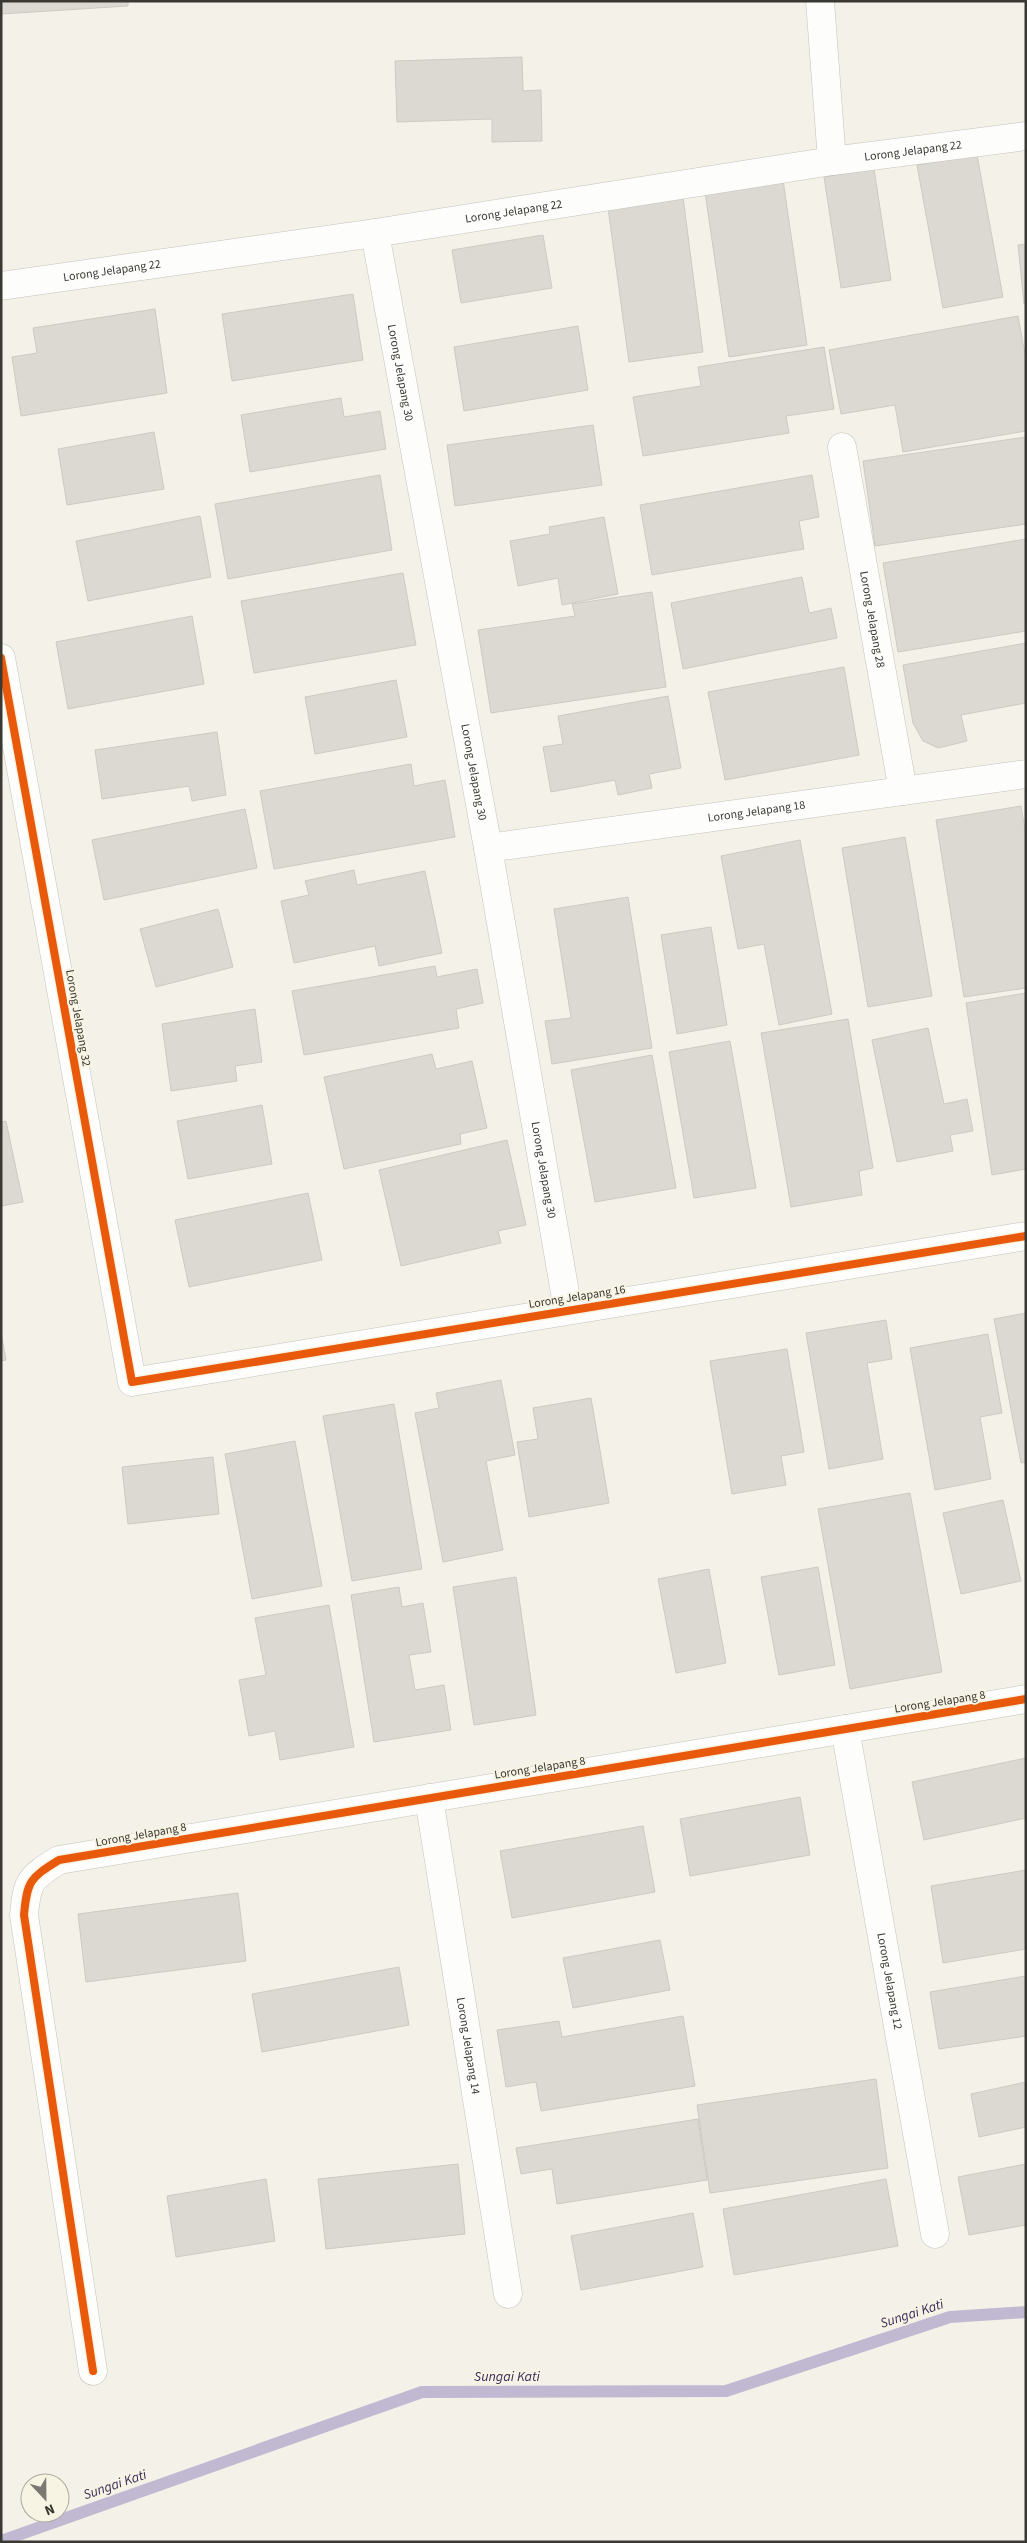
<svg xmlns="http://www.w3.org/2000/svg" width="1027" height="2543" viewBox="0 0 1027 2543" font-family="'Source Sans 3',sans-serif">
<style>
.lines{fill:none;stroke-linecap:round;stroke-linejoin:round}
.stream{stroke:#c1b9d2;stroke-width:12}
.building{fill:#dbd9d2;stroke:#cccac3}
.minor-casing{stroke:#c4c2bb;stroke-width:29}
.minor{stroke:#fdfdfc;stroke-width:28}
.cycleway-casing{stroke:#f8f4e4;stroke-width:11}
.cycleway{stroke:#e8590c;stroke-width:8}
.labels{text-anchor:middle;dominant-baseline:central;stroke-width:4;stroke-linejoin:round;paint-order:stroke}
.street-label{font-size:12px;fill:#3a3832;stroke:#f8f4e4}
.water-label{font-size:14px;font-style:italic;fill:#3d2d5f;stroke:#f8f4e4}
</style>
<rect width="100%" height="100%" fill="#f4f1e8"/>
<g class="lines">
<path class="stream" d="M1,2541L422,2392L726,2391L950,2317L1026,2312"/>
</g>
<path class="building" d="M1,1H128V6L1,14Z
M522,57L523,91L541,90L542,141L492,142V119L397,122L395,61Z
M977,155L1003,297L943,308L917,165Z
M874,169L891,280L841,288L824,177Z
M782,173L807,345L729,357L704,185Z
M683,197L703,352L629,362L608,208Z
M543,235L552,288L461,303L452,250Z
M1026,244V304H1024L1018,245Z
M353,294L363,360L232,381L222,314Z
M155,309L167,393L21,416L12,357L37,353L33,328Z
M1018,316L1026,360V431L903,452L895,405L841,414L829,350Z
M578,326L588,390L464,411L454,347Z
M824,347L834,409L786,416L789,433L643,456L633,397L701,386L698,367Z
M341,398L344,417L380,411L386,449L250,472L241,415Z
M593,425L602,485L455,506L447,445Z
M154,432L164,489L67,505L58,449Z
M1026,437V524L875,546L863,461Z
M380,475L392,550L228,579L215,504Z
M812,475L819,517L799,521L804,549L652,575L640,505Z
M200,516L211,577L88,601L76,541Z
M604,517L618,594L562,605L558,578L518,586L510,541L550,534L549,527Z
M1026,539V631L898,652L883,563Z
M403,573L416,645L254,673L241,601Z
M802,577L809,613L831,608L837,638L683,669L671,603Z
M652,592L666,687L491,713L478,630L575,616L572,604Z
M192,616L204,684L68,709L56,642Z
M1026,643V703L961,715L967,741L938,748L923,741L913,723L903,665Z
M844,667L859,755L725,780L708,692Z
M396,680L407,737L315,754L305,697Z
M668,696L681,768L649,774L652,788L618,795L615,780L551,792L543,747L563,744L558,716Z
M217,732L226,795L192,801L189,786L102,799L95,750Z
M411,764L414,786L445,780L455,837L274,869L260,791Z
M1021,806L1026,836V988L964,997L936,820Z
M245,809L257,868L104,900L92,840Z
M905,837L932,996L868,1007L842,848Z
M800,840L832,1014L779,1025L764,944L738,949L721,856Z
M354,870L357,885L425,871L442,953L379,966L375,946L294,963L281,901L309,895L305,881Z
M628,897L652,1048L552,1064L545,1021L571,1018L554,909Z
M218,909L233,967L156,987L140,929Z
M711,927L727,1025L677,1034L661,935Z
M435,966L437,977L477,969L483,1003L456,1009L459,1028L304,1055L292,991Z
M1026,993V1169L992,1175L966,1003Z
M255,1009L262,1062L235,1066L237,1081L171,1091L162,1024Z
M848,1019L873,1168L859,1171L862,1195L791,1207L761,1033Z
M928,1028L944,1104L967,1099L973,1131L950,1135L953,1151L897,1162L872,1040Z
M730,1041L756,1188L694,1198L669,1052Z
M432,1054L436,1069L472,1061L487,1128L460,1134L461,1144L344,1169L324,1077Z
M652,1055L676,1188L595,1202L571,1070Z
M262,1105L272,1164L188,1179L177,1121Z
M6,1121L23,1202L1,1206V1122Z
M507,1140L526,1225L498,1231L501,1243L401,1266L379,1170Z
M308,1193L322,1260L189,1287L175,1220Z
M1026,1313V1462L1021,1463L994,1319Z
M886,1320L892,1359L867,1363L883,1459L829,1469L806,1333Z
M1,1333L6,1360L1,1361Z
M988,1334L1002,1413L980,1417L991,1479L935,1490L910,1348Z
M787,1349L804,1452L781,1456L786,1485L732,1494L710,1361Z
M501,1380L515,1455L486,1461L503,1550L443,1562L415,1413L439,1408L436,1393Z
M591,1398L609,1503L529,1517L517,1442L538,1439L533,1408Z
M394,1404L422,1569L352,1581L323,1416Z
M295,1441L322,1586L252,1599L225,1454Z
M213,1457L219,1514L128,1524L122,1467Z
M910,1493L942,1672L850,1689L818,1509Z
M1003,1500L1021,1581L961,1594L943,1513Z
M818,1567L835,1665L779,1675L761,1577Z
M709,1569L726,1663L676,1673L658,1579Z
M516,1577L536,1715L474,1725L453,1587Z
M399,1587L402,1607L423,1603L431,1652L409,1655L415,1690L444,1685L451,1730L374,1742L351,1595Z
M329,1605L354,1747L280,1760L275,1731L249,1736L239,1680L266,1675L255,1618Z
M1026,1758V1818L924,1840L912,1782Z
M800,1797L810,1855L690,1876L680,1819Z
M643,1826L655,1892L512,1918L500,1851Z
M1026,1870V1949L943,1963L931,1886Z
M238,1893L246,1961L86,1982L78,1914Z
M660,1940L670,1990L573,2008L563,1958Z
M399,1967L409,2025L262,2052L252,1994Z
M1026,1976V2036L939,2049L930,1992Z
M683,2016L695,2086L541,2111L536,2082L506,2087L497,2030L559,2021L562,2037Z
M876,2079L888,2168L710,2193L697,2105Z
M1026,2082V2127L979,2137L971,2094Z
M698,2119L707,2180L557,2204L552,2169L521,2174L516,2148Z
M458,2164L465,2234L326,2249L318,2179Z
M1026,2164V2225L969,2235L958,2177Z
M266,2179L275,2241L176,2257L167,2196Z
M886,2179L898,2246L734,2275L723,2209Z
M693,2213L703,2267L581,2290L571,2236Z"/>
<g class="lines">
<defs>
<g id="minor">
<path d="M820,1L832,161"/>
<path id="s1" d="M375,233L488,848L568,1310"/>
<path id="s2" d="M1,286L375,233L832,161L1026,136"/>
<path id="s3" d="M842,447L903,791"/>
<path d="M1,658L132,1382L1026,1236"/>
<path id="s4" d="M488,848L1026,774"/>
<path id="s5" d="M845,1729L935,2234"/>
<path id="s6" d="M429,1798L508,2294"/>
<path d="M93,2371L24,1915C27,1881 30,1878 59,1860L1026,1699"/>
</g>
</defs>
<use href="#minor" class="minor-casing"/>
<use href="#minor" class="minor"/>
<defs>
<path id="cycleway" d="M1,658L132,1382L1026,1236
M93,2371L24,1915C27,1881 30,1878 59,1860L1026,1699"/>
</defs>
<use href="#cycleway" class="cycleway-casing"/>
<use href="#cycleway" class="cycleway"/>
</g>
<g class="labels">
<g class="street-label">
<text stroke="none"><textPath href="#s2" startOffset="922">Lorong Jelapang 22</textPath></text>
<text stroke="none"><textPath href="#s2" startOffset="518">Lorong Jelapang 22</textPath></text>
<text stroke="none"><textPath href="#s2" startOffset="112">Lorong Jelapang 22</textPath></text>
<text stroke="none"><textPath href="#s1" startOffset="142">Lorong Jelapang 30</textPath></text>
<text stroke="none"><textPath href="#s3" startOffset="175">Lorong Jelapang 28</textPath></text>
<text stroke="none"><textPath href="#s1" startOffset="548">Lorong Jelapang 30</textPath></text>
<text stroke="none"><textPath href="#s4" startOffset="271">Lorong Jelapang 18</textPath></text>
<text transform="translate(78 1018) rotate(80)">Lorong Jelapang 32</text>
<text stroke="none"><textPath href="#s1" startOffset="952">Lorong Jelapang 30</textPath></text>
<text transform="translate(577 1297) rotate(-9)">Lorong Jelapang 16</text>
<text transform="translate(940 1702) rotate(-9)">Lorong Jelapang 8</text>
<text transform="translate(540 1768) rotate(-9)">Lorong Jelapang 8</text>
<text transform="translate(141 1835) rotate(-10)">Lorong Jelapang 8</text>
<text stroke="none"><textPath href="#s5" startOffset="256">Lorong Jelapang 12</textPath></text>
<text stroke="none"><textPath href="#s6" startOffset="251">Lorong Jelapang 14</textPath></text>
</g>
<g class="water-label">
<text transform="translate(912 2314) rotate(-18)">Sungai Kati</text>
<text x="507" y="2377">Sungai Kati</text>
<text transform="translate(115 2485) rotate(-19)">Sungai Kati</text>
</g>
</g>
<rect width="1027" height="2543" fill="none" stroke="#3a3832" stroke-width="5"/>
<g transform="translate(45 2498) rotate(158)"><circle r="24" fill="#f8f4e4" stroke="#aca99d"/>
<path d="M0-4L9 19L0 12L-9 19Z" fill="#7b7972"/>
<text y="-8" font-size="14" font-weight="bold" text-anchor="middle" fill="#3a3832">N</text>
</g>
</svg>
